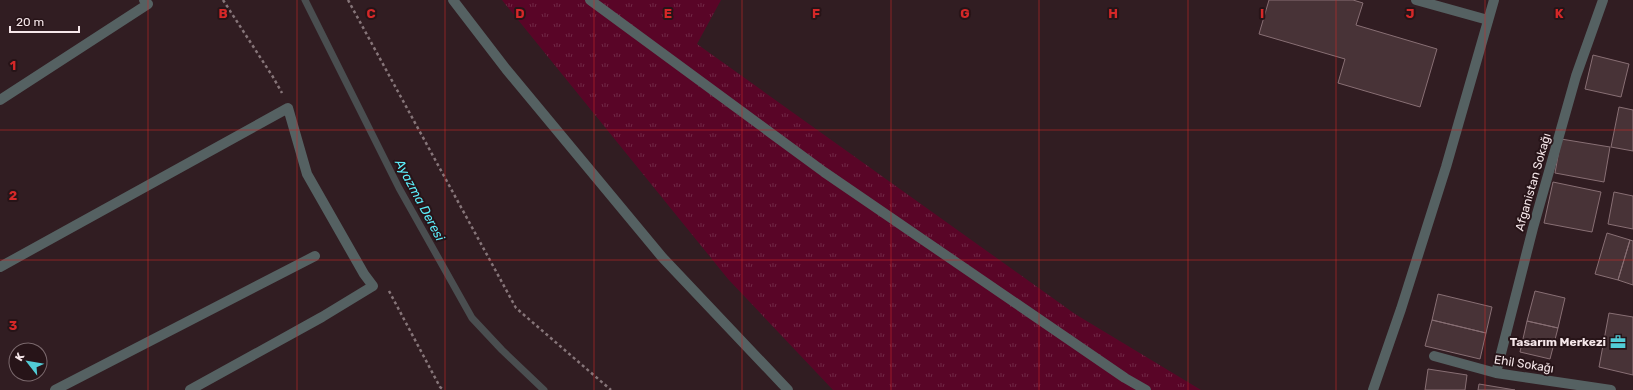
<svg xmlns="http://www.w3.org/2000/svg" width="1633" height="390" viewBox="0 0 1633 390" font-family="Rubik,sans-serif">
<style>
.grass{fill:url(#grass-tufts)}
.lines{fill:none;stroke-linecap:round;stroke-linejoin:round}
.stream{stroke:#4a4e50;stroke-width:7}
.building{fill:#483337;stroke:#886f74}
.path{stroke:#867579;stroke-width:2.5;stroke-dasharray:3 3;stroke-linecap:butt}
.service{stroke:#556162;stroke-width:10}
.minor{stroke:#556162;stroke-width:10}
.grid{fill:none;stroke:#d62828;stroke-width:1;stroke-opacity:0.55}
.labels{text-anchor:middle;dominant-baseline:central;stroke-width:4;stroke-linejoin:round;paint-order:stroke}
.street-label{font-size:12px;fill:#f6e7ea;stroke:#271418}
.poi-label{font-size:12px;font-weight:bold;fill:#f6e7ea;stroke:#271418;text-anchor:end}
.water-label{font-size:13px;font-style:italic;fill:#5cecf8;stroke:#271418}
.grid-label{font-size:13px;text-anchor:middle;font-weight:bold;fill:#d62828;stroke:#271418;stroke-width:4;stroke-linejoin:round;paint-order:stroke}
</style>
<defs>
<pattern id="grass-tufts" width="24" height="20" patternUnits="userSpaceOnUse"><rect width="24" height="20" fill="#590527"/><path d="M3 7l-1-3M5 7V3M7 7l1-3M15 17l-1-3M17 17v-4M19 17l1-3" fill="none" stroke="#712946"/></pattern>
</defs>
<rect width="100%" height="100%" fill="#311d22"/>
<path class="grass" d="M502,0H721L697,44L1075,314L1201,390H833L728,279Z"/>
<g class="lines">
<path class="stream" d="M305,0L399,188L472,318L502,350L544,390"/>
</g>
<path class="building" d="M1269,0H1353L1363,3L1356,25L1437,49L1420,107L1338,83L1345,59L1259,34Z
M1593,55L1629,64L1621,97L1585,89Z
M1619,107L1633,110V151L1611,147Z
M1561,139L1610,147L1604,182L1555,173Z
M1553,182L1601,192L1592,232L1544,223Z
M1614,192L1633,196V229L1608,224Z
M1607,233L1630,240L1618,280L1595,274Z
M1630,240L1633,241V285L1618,280Z
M1535,291L1565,298L1558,328L1527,321Z
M1438,294L1492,307L1486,333L1432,320Z
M1609,313L1633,317V375L1599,367Z
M1432,320L1486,333L1480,359L1425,346Z
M1527,321L1558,328L1550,359L1520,352Z
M1428,369L1467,375L1465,390H1425Z
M1479,384L1515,390H1478Z"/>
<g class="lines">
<path class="path" d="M223,0L273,77L282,93
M348,0L516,308L611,390
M389,291L440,387L444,390"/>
<path class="service" d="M590,0L824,172L1125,378L1146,390
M1416,0L1488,20"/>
<path class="minor" d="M453,0L506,69L662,257L788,390
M0,100L148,4L144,0
M0,267L288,108L307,174L364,274L373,286L322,317L190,390
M1434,356L1496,373L1611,390
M1496,373L1533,228L1576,76L1603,0
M55,390L315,256
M1373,390L1401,309L1446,167L1494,0"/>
</g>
<path class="grid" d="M148,0V390M297,0V390M445,0V390M594,0V390M742,0V390M891,0V390M1039,0V390M1188,0V390M1336,0V390M1485,0V390M0,130H1633M0,260H1633"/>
<defs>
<symbol id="office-bare" viewBox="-9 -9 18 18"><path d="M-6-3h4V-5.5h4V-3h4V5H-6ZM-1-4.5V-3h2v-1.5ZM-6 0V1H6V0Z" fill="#52ccd6" stroke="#271418" stroke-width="2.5" paint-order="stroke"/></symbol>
</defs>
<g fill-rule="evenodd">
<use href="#office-bare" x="1607" y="331" width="22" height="22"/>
</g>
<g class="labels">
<g class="street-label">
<text transform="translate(1533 182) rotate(-74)">Afganistan Sokağı</text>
<text transform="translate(1524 364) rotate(9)">Ehil Sokağı</text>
</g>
<g class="poi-label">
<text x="1606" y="342">Tasarım Merkezi</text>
</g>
<g class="water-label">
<text transform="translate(420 200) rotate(62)">Ayazma Deresi</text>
</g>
</g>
<g class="grid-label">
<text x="223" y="18">B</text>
<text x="371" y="18">C</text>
<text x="520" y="18">D</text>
<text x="668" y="18">E</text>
<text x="816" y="18">F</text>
<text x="965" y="18">G</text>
<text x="1113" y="18">H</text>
<text x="1262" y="18">I</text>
<text x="1410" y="18">J</text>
<text x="1559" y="18">K</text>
<text x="13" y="70">1</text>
<text x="13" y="200">2</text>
<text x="13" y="330">3</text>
</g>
<g transform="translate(28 362) rotate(301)"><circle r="19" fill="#271418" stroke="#7a686c"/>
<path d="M0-3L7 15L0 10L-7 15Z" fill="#52ccd6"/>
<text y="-6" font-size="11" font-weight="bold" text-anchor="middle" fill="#f6e7ea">K</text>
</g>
<path d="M10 26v6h69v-6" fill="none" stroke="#f6e7ea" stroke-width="2"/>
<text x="16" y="26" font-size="12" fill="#f6e7ea" stroke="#271418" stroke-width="3" paint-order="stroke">20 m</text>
</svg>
